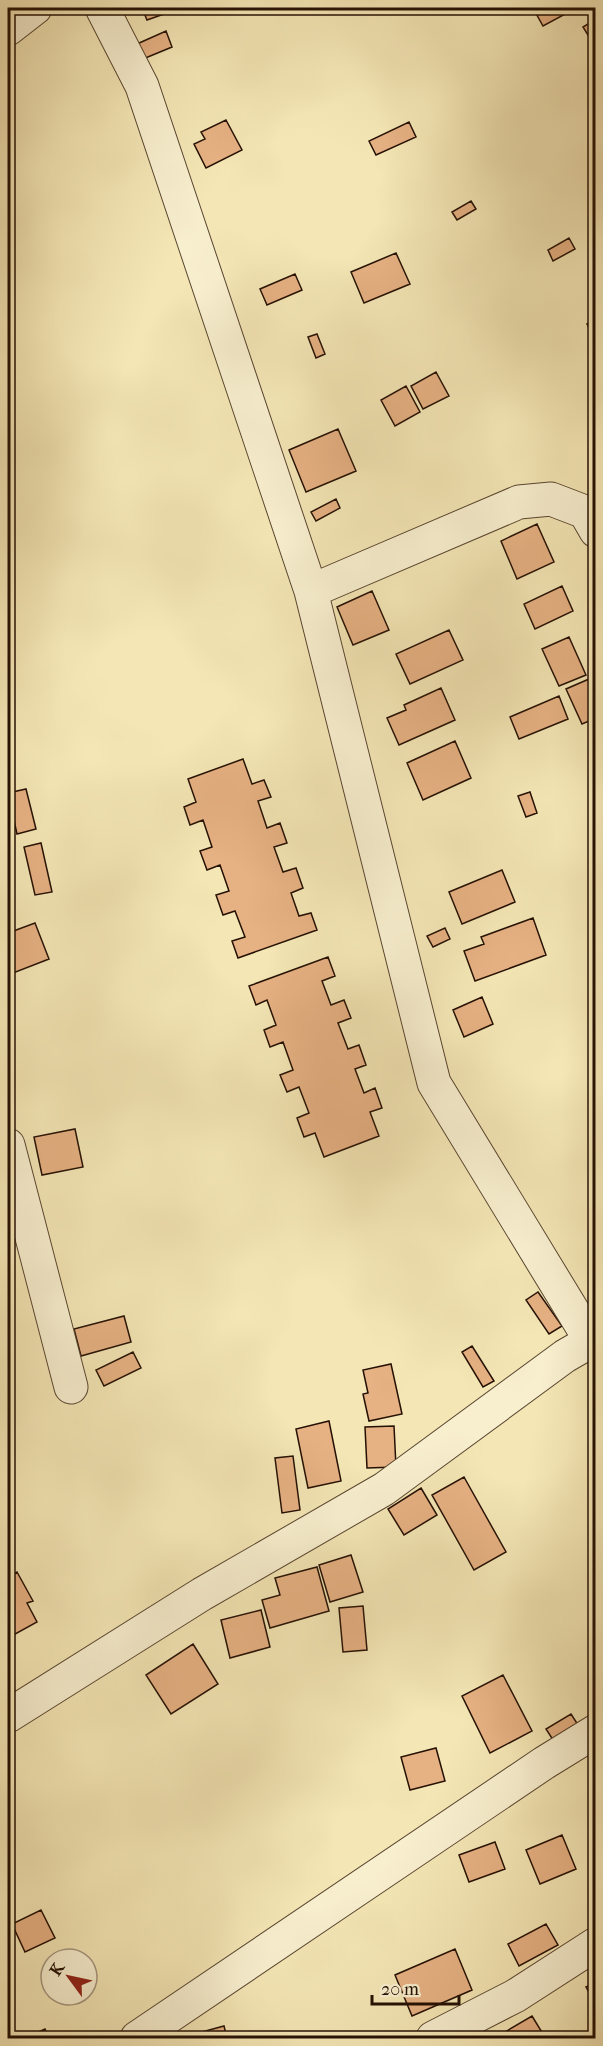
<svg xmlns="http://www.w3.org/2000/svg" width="603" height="2046" viewBox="0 0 603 2046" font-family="'IM FELL French Canon',serif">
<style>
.building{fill:#e6b183;stroke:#251104;stroke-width:1.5}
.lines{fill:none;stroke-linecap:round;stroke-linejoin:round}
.minor-casing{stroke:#594630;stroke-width:35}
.minor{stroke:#f8efcf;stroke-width:33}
</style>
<rect width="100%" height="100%" fill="#f4e6b5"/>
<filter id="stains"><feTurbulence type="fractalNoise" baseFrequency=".00333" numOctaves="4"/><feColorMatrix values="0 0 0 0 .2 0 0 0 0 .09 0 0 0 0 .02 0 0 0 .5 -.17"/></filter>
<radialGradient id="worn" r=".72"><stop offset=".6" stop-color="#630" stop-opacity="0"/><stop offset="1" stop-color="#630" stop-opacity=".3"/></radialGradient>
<path class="building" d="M142,8H181L147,20Z
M533,8H566L569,12L543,26Z
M596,19V48L583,27Z
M166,31L172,47L143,59L137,44Z
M226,120L242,150L206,168L194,144L205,139L201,132Z
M409,122L416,137L376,155L369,141Z
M471,201L476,209L457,220L452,212Z
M569,238L575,249L553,261L548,250Z
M396,253L410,284L364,303L351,272Z
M295,274L302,290L267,305L260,289Z
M596,320V344L587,324Z
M317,334L325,354L316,358L308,337Z
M436,372L449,396L423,409L411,386Z
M406,386L420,412L395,426L381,400Z
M338,429L356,471L306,492L289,450Z
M336,499L340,508L316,521L311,512Z
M537,524L554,562L517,579L501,541Z
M562,586L573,611L535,629L524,604Z
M372,591L389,630L353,645L337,607Z
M449,630L463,660L410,684L396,654Z
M569,637L586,675L559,686L542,649Z
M596,676V718L582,724L566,689Z
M441,688L455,720L399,745L387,718L406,710L404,705Z
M559,696L568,719L519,739L510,717Z
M455,741L471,778L423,800L407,763Z
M243,759L252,784L264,780L271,797L258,801L267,828L280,823L287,843L274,847L283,872L296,868L303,888L291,893L299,916L311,913L317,930L238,958L232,941L245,937L235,911L223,915L216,895L229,891L220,865L207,870L200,851L212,847L203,820L190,825L184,807L196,802L188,779Z
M26,789L36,829L17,834L8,793Z
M530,792L537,813L526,817L518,796Z
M41,843L52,892L35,895L24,847Z
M502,870L515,902L462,924L449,892Z
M533,918L546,955L475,981L464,951L484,944L481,937Z
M35,923L49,959L8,975V933Z
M445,928L450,939L433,947L427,936Z
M328,957L335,976L322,981L331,1005L344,1000L351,1018L338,1023L348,1049L359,1045L366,1065L355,1069L364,1093L375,1088L382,1108L370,1112L379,1136L324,1157L315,1133L304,1137L297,1118L309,1113L299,1087L287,1092L280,1075L293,1070L283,1042L270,1047L264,1030L276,1025L267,1000L256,1005L249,986Z
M482,997L493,1024L464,1037L453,1010Z
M75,1129L83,1167L42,1175L34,1137Z
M538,1292L562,1326L549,1334L526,1300Z
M124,1316L131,1342L81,1356L74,1329Z
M472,1346L494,1381L483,1387L462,1352Z
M133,1352L141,1368L104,1386L96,1370Z
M391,1364L402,1414L369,1421L363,1394L368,1393L363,1370Z
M329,1421L341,1481L308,1488L296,1429Z
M394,1426L396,1467L367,1468L365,1427Z
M293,1456L300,1510L282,1513L275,1458Z
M464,1477L506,1552L474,1570L432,1495Z
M421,1488L437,1515L404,1535L388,1509Z
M351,1555L363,1592L330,1602L319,1565Z
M317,1567L329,1611L270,1628L262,1600L280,1595L275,1578Z
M17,1572L33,1601L27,1603L37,1622L8,1638V1577Z
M363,1606L367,1650L343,1652L339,1608Z
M261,1610L270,1647L230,1658L221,1620Z
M193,1644L218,1684L171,1714L146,1675Z
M503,1675L532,1731L490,1753L462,1696Z
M571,1714L580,1728L555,1743L546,1729Z
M436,1748L445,1781L410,1790L401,1757Z
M562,1835L576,1869L540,1884L526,1850Z
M495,1842L505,1869L469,1882L459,1855Z
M41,1910L55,1938L25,1952L12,1924Z
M546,1924L558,1945L519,1966L508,1944Z
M455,1949L472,1990L412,2016L395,1975Z
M596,1983V2006L586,1987Z
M532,2016L543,2034L535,2038H509L505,2032Z
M224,2026L227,2038H188L187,2036Z
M45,2029L49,2038H25Z"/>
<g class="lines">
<defs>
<path id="minor" d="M102,8L142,86L311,591L434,1083L591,1341
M8,29L35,8
M311,591L519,502L551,499L585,512L596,531
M8,1145L71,1387
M8,1716L202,1594L384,1489L565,1356L591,1341H596
M137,2038L544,1763L596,1731
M433,2038L515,1996L596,1944"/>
</defs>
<use href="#minor" class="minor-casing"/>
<use href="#minor" class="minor"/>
</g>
<rect width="603" height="2046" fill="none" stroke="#f4e6b5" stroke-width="30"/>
<rect x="9" y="9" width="585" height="2028" fill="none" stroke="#251104" stroke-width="3"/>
<rect x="15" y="15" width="573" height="2016" fill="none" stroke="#251104" stroke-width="1.5"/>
<g transform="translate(69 1977) rotate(303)"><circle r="28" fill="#f8efcf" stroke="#a4967e" stroke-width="1.5"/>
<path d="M0-4.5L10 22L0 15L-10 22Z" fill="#8f2418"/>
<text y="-9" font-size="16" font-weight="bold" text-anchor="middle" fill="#251104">K</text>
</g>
<path d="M372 1995v9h87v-9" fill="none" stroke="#251104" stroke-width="3"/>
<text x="381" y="1995" font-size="18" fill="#251104" stroke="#f8efcf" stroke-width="4.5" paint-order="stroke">20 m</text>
<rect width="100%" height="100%" filter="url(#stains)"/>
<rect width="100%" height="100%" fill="url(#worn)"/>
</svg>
